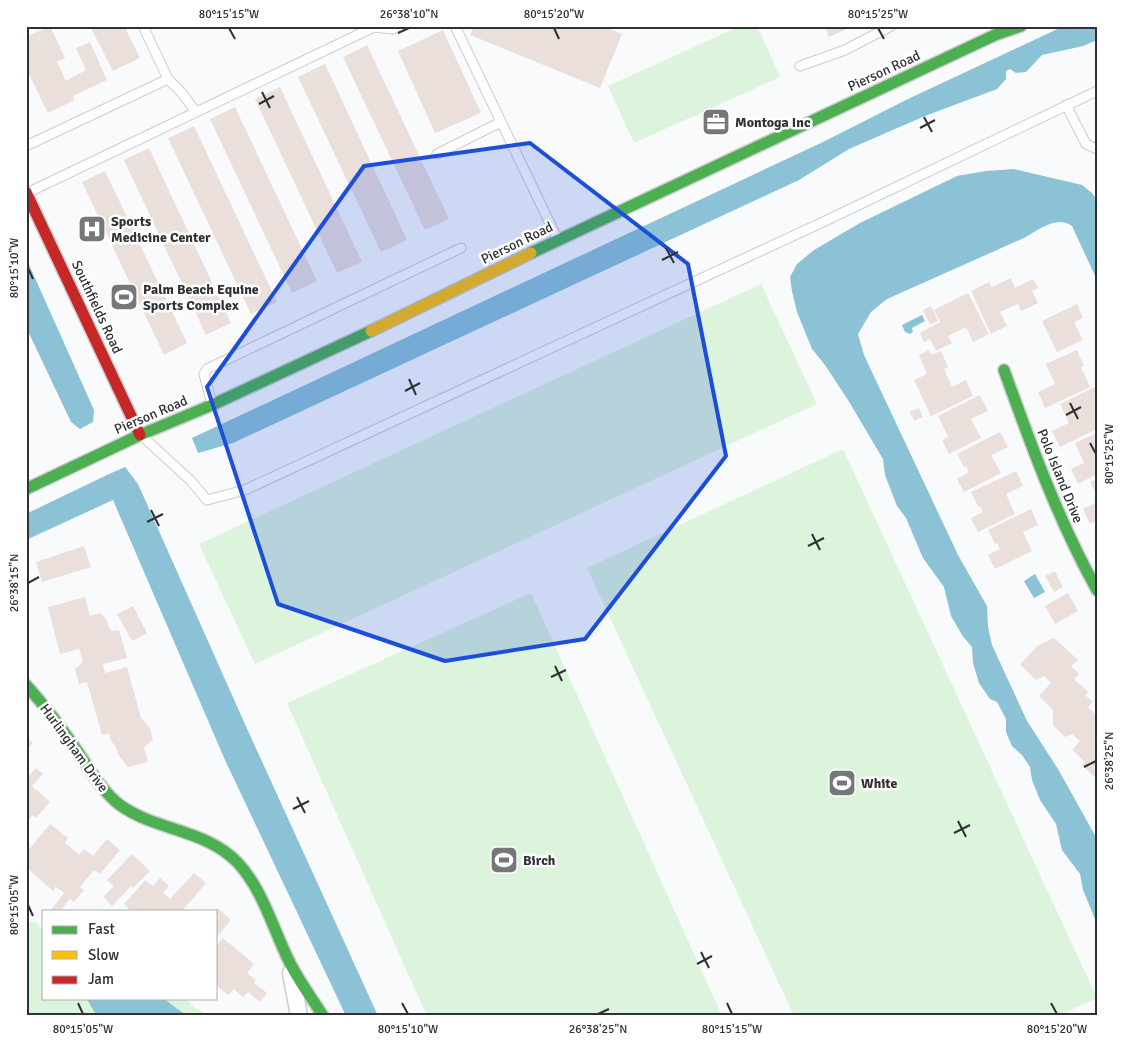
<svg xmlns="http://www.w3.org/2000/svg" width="1123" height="1042" viewBox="0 0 1123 1042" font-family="Signika,sans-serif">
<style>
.green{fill:#dcf3dc}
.water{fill:#8cc2d6}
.building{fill:#ebdfdc}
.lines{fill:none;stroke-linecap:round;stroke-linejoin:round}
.lane-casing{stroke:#cdcdcf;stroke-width:11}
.street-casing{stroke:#cdcdcf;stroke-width:19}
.fast-casing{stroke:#cdcdcf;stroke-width:14}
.slow-casing{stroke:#cdcdcf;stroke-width:14}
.jam-casing{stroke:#cdcdcf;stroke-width:14}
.lane{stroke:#fefeff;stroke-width:9}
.street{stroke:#fefeff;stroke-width:16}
.fast{stroke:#4caf50;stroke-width:11}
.slow{stroke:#ffc107;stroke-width:11}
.jam{stroke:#c62828;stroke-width:11}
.marked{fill:#1d4ed8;fill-opacity:0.2;stroke:#1d4ed8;stroke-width:4;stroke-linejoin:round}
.ticks{fill:none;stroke:#303133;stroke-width:2}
.labels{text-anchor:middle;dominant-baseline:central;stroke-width:5;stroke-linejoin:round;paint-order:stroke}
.street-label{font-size:14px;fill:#303133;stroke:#fff}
.poi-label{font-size:14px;font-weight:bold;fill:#303133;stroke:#fff;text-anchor:start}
.neatline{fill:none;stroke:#303133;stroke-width:2}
.ticks-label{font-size:12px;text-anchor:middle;fill:#303133}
</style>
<rect width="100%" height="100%" fill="#f8fafc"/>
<path class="green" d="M740,26H757L780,77L634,143L608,86Z
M761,284L817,404L255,664L199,544Z
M843,449L1097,998L1058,1016H794L587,568Z
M531,593L722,1016H427L287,703Z
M26,920L36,923L44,930V998H185L195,1008L210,1016H26Z"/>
<path class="water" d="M1064,26H1097V40L1083,46L1042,55L1026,72L1016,73L1010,69L1006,71V79L997,89L925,116L849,149L799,180L233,443L198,453L192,438L823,142L908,99Z
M1014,169L1082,185L1092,193L1097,200V280L1072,226C1058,215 1039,229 1026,237L887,299L871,312L858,334L864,355L958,555L987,606L988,627L992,645L1027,721L1058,769L1097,839V924L1083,890L1080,874L1062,850L1056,824L1040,800L1032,780L1030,767L1022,755L1012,746L1006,732V719L997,702L990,699L979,683L973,663L972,647L962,635L951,616L944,587L923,558L906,518L897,506L885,475L883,459L848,400L825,365L812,349L797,312L792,291L790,277L797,264L814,250L860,223L957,176L986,171Z
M26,258L94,410L93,422L80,429L71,422L26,327Z
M922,315L925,321L912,328L913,332L910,334L905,332L902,325Z
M125,467L138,484L244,722L378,1016H346L225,760L113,500L26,540V514L109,474Z
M1035,574L1045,592L1034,598L1024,581Z
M86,998H163L187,1016H97Z"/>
<path class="building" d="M50,26L65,58L57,62L66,81L86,70L76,48L90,42L107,80L73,96L75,100L48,113L26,68V37Z
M90,26H124L140,58L113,71Z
M474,26H602L622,34L600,88L470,35Z
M831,26H853L829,37L826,30Z
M443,30L481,113L435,133L398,51Z
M367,45L449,219L425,230L343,57Z
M325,64L407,240L381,252L298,77Z
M280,87L362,262L337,273L255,99Z
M235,107L317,281L292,293L210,119Z
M194,126L277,302L251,314L168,138Z
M149,148L231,323L206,335L124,160Z
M105,171L187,343L164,355L82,182Z
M1011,278L1015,288L1033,279L1038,288L1032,291L1038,303L1021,311L1018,304L1000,312L1007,326L991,334L971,291L989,282L992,287Z
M968,293L989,334L973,342L966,327L948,336L952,343L936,351L930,339L924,342L920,333L940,322L934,310Z
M1077,304L1083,318L1074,322L1083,340L1057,352L1042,321Z
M931,306L938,321L930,324L923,310Z
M929,350L932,355L941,351L948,367L944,369L952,387L966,380L973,396L931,416L914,380L927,374L919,355Z
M1077,350L1084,366L1081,367L1090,387L1045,408L1038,392L1055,384L1046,364Z
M1097,386V404L1094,405L1097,410V429L1060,447L1052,431L1069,423L1060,404Z
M980,395L988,411L971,419L981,438L949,454L942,440L948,437L938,416Z
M919,408L923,417L914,421L910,412Z
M1000,432L1008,447L991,455L1001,473L964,492L957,479L969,472L966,466L964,467L957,454Z
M1097,433V474L1078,484L1071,469L1084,463L1075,443Z
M1016,471L1023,486L1006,494L1015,514L978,532L971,518L983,512L980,506L978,507L971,492Z
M1097,479V495L1090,482Z
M1097,502V521L1090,524L1083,509Z
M1031,509L1038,525L1023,532L1032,551L995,569L988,555L1000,549L997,543L995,544L988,530Z
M84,546L91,567L42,582L36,562Z
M1055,571L1063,587L1054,592L1045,576Z
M1068,593L1078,611L1055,624L1045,606Z
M85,597L90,616L101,613L106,619L109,628L112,631L119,630L127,658L103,664L105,673L127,667L141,718L150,728L153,740L144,747L148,762L128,767L118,754L116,747L111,741L109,733L102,735L87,682L79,684L75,669L83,662L79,649L60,654L48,607Z
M133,606L147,633L132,641L117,614Z
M1054,638L1078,660L1071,666L1079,674L1074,679L1088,692L1085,695L1093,702L1088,707L1097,716V779L1082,765L1085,762L1072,750L1080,741L1072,734L1065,737L1053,725V710L1039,696L1051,683L1044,676L1036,680L1020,665L1037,646Z
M26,736L33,743L26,750Z
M36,768L43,774L32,786L50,802L36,818L33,815L26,823V779Z
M50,824L68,838L65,843L79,855L84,849L93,856L107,839L120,850L100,874L94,870L80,887L84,890L74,902L70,899L60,911H50L64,893L56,887L53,891L26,867V853Z
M132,854L150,871L133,888L131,886L112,906L103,897L114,886L107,880Z
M194,873L206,883L182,911H131L124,904L145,880L153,886L160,878L169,886L163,893L170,899Z
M218,908L231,920L216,938V910Z
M223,938L254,964L247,973L256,980L254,983L267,993L260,1002L248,992L243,997L234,989L228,995L216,985V946Z"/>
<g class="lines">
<defs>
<path id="lane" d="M455,26L557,238
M800,66L845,50L891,26
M168,79L181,92L196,112
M1066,105L1086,144L1097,149
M26,146L168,79L143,26
M437,154L501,122
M27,193L374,27L393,29L402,26
M212,404L204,374L207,369L461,248
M142,436L190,480L207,500L245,490L823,222L1097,91"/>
<path id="street" d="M291,973L299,1016"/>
<path id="fast" d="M531,253L995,35L1021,26
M1004,370C1031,445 1058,520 1097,590
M26,489L140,435L212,405L371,331
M26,685C47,708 66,734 84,761C94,776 104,793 120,805C156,831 206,829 238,863C263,890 273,929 289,961C298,980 312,998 323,1016"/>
<path id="slow" d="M371,331L531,253"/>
<path id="jam" d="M26,192L140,435"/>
</defs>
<use href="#lane" class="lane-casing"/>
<use href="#street" class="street-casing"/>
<use href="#fast" class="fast-casing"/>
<use href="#slow" class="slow-casing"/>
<use href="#jam" class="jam-casing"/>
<use href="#lane" class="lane"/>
<use href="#street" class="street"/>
<use href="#fast" class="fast"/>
<use href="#slow" class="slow"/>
<use href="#jam" class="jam"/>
</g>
<path class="marked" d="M530,143L688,264L726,456L585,639L445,661L278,604L207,387L364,166Z"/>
<path class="ticks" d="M229,28L235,39M554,28L559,39M878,28L884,39M398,33L409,28M262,92L270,108M259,104L274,96M924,117L932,132M920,128L935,120M666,248L674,263M662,260L678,252M28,268L33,279M409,379L416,395M405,391L420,383M1070,403L1078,419M1066,415L1081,407M1090,443L1096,454M151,510L159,526M147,522L163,514M812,534L820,550M808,546L824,538M28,583L39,577M555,666L562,681M551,677L566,670M1084,767L1096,761M297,797L305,813M293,809L309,801M958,821L966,837M954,833L970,825M28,905L33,916M701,952L709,968M697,964L712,956M78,1003L83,1014M402,1003L408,1014M727,1003L732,1014M1051,1003L1057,1014M598,1014L609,1009"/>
<defs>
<symbol id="office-square" viewBox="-11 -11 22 22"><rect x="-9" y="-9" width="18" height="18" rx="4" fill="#767779" stroke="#fff"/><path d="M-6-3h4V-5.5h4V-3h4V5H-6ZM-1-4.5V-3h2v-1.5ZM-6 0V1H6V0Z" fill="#fff"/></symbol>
<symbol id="hospital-square" viewBox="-11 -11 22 22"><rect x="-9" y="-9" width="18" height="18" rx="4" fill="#767779" stroke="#fff"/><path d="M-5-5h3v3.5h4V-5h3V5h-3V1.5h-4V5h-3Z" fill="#fff"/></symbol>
<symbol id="stadium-square" viewBox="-11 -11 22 22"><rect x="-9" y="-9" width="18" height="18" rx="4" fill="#767779" stroke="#fff"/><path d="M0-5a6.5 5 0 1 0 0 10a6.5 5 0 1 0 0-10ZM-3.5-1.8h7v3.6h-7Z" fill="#fff"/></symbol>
</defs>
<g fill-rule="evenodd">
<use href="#office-square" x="700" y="106" width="32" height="32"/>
<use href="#hospital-square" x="76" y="213" width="32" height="32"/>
<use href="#stadium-square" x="108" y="281" width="32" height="32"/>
<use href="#stadium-square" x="826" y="767" width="32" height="32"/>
<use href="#stadium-square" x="488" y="844" width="32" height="32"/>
</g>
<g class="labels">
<g class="street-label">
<text transform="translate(884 71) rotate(-25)">Pierson Road</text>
<text transform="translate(517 243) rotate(-26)">Pierson Road</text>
<text transform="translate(97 307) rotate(65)">Southfields Road</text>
<text transform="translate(151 415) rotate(-23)">Pierson Road</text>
<text transform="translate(1060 476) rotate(68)">Polo Island Drive</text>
<text transform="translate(74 748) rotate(54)">Hurlingham Drive</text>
</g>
<g class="poi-label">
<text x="735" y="122">Montoga Inc</text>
<text x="111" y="221">Sports<tspan x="111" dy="16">Medicine Center</tspan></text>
<text x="143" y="289">Palm Beach Equine<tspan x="143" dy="16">Sports Complex</tspan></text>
<text x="861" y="783">White</text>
<text x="523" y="860">Birch</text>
</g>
</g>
<rect width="1123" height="1042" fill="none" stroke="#ffffff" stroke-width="55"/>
<rect x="42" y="910" width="175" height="90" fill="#ffffff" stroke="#acadad"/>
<rect x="52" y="926" width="25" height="8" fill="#4caf50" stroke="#acadad"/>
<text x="88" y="934" font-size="15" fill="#303133">Fast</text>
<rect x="52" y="951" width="25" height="8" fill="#ffc107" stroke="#acadad"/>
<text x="88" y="960" font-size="15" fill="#303133">Slow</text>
<rect x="52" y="976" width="25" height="8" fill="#c62828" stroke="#acadad"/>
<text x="88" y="984" font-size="15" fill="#303133">Jam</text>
<rect x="28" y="28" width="1068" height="986" class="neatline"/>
<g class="ticks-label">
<text x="229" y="18">80°15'15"W</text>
<text x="409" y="18">26°38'10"N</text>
<text x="554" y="18">80°15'20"W</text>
<text x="878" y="18">80°15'25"W</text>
<text transform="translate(14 268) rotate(-90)" y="4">80°15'10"W</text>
<text transform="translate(1109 454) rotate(-90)" y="4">80°15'25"W</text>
<text transform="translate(14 583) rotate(-90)" y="4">26°38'15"N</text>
<text transform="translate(1109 761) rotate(-90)" y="4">26°38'25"N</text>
<text transform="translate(14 905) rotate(-90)" y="4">80°15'05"W</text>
<text x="83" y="1033">80°15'05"W</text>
<text x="408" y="1033">80°15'10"W</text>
<text x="598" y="1033">26°38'25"N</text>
<text x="732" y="1033">80°15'15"W</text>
<text x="1057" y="1033">80°15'20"W</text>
</g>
</svg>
